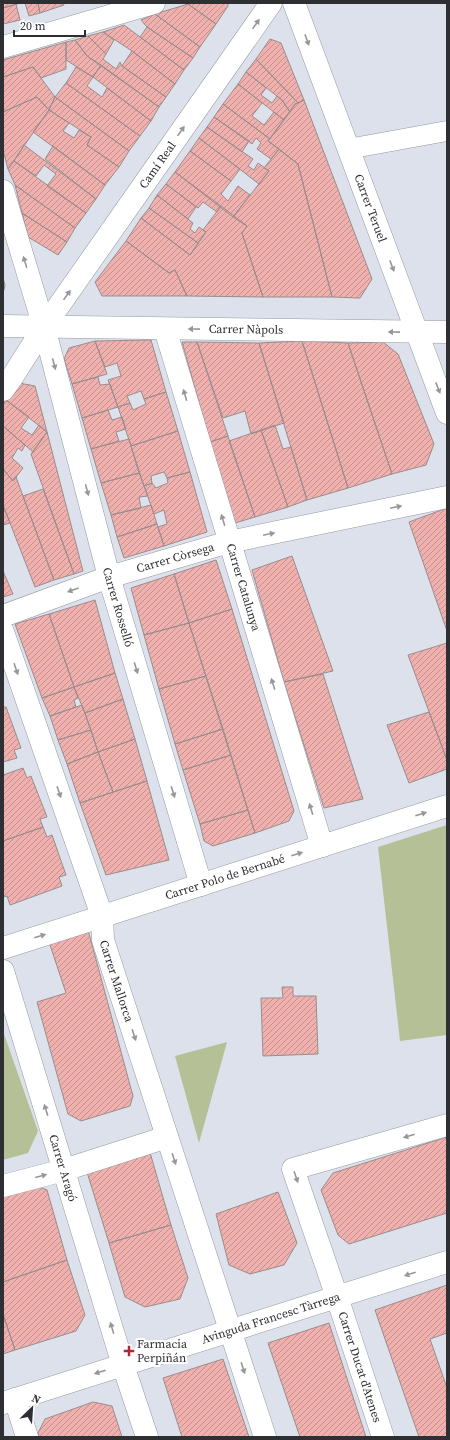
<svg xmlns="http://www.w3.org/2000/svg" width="450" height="1440" viewBox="0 0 450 1440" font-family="'Source Serif 4',serif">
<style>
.green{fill:#b6c097}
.building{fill:url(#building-hatch);stroke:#998d8d}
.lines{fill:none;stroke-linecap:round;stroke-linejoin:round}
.pedestrian-casing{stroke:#9498a2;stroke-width:21}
.minor-casing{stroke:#9498a2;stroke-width:23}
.tertiary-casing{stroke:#9498a2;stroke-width:23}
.secondary-casing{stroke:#9498a2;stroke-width:23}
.pedestrian{stroke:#fff;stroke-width:20}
.minor{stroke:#fff;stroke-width:22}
.tertiary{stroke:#fff;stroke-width:22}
.secondary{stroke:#fff;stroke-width:22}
.oneway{fill:#969799}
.poi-dot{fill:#b72637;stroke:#fff;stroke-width:1.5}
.labels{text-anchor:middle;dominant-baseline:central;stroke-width:4;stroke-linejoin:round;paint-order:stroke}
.street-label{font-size:12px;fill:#2d2f33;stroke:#fff}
.poi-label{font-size:12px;fill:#2d2f33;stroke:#fff;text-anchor:start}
</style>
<defs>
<pattern id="building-hatch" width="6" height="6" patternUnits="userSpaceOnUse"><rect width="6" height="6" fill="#efb0ae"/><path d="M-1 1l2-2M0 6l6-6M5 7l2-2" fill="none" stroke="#c2908e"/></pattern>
</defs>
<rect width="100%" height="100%" fill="#dde1eb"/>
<path class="green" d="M447,825V1035L400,1041L378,847Z
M3,1031L38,1131L28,1153L3,1160Z
M227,1042L199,1143L175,1056Z"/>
<path class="building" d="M3,3H21L3,8Z
M25,3H38L40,13L29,16Z
M38,3H63L64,5L40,13Z
M193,3H228V6L216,24L188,4Z
M16,4L20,20L3,24V8Z
M188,4L216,24L200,47L155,14Z
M155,14L200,47L193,58L147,27L141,20Z
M124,25L184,70L175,84L132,51L103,32Z
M147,27L193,58L184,70L140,37Z
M103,32L114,40L106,54L88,36Z
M88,36L106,54L103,59L116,69L120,62L122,66L166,97L159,107L87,56L75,40Z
M270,39L281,43L304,100L298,103L256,59Z
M75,40L87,56L101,65L93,77L66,60V42Z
M66,42V69L41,78L33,67L3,77V60Z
M132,51L175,84L166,97L122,66Z
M256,59L298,103L295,104L290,112L282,100L246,72Z
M101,65L159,107L151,121L93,77Z
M33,67L55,97L49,110L37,97L3,112V77Z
M76,67L93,77L87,86L102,97L107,88L151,121L140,136L66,83Z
M246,72L266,88L261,95L272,103L277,96L282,100L290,112L284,120L238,84Z
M66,83L140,136L129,151L55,97Z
M238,84L262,103L252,116L264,125L274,112L284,120L270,139L223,104Z
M37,97L49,110L8,169L3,150V112Z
M55,97L129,151L119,167L87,145L91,137L49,110Z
M304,100L372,279L360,298L332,297L298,164L268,141L295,104Z
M223,104L270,139L268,141L279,149L271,159L257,149L261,143L256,138L252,144L214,117Z
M49,110L69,123L63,131L74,138L79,130L91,137L87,145L119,167L105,185L33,132Z
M214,117L249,141L242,152L207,127Z
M207,127L253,159L248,166L254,170L258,163L269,171L259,184L199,138Z
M199,138L240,169L231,181L190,151Z
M24,145L96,199L86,213L47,186L56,174L44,165L36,176L14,161Z
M53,146L105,185L96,199L45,159Z
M279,149L298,164L332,297H263L242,233L247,226L233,217L269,171L264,168Z
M190,151L231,181L221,194L228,201L238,186L250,195L233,217L175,172Z
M14,161L86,213L75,228L15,185L8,169Z
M175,172L221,206L217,212L203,202L198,208L166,184Z
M166,184L196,207L188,219L157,195Z
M15,185L75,228L67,242L22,213Z
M157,195L193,223L190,229L195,233L199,227L206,232L198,243L149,208Z
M221,206L247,226L242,233L263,297L187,296L175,270L169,273L126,241L141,218L190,255L206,232L203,230Z
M149,208L198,243L190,255L141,218Z
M22,213L67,242L58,255L28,237Z
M126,241L169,273L175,270L187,296H102L95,282Z
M3,277L5,286L3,293Z
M151,340L166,392L144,399L141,391L127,396L130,403L118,407L108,380L121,376L117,363L105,367L95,341Z
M95,341L107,374L72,384L64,359L69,348Z
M302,341L348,488L307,500L259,343Z
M302,341L348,343L392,474L348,488Z
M182,342H197L228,436L210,442Z
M197,342L259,343L284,423L251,434L245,411L223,418Z
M383,342L398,354L434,444L426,465L392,474L348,343Z
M98,377L100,385L110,384L118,407L82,418L72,384Z
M19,383L35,386L47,432L6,400Z
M166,392L178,431L131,446L118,407L130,403L133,410L146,404L144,399Z
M6,400L29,417L21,428L32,435L39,425L47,432L33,452L3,426V404Z
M108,410L112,420L122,417L126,429L116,432L119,441L91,449L82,418Z
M275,425L283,449L291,447L307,500L288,507L261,430Z
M3,426L25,445L22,451L18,448L12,458L23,468L13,481L3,469Z
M261,430L288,507L255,517L229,441Z
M178,431L190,472L167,478L164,472L151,476L152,483L144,486L131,446Z
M47,432L83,571L74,574L31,454Z
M228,436L255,517L235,523L210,442Z
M129,439L139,473L101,483L91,449Z
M3,469L13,481L16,477L54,580L35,587L3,505Z
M190,472L207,532L164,546L158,527L167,524L164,510L154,514L144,486L152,483L156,488L168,483L167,478Z
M139,473L148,496L139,497L141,508L111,515L101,483Z
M43,489L74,574L54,580L23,496Z
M3,505L10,523L3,525Z
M151,505L157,524L117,537L111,515Z
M447,508V631L409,522Z
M157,524L164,546L124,558L117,537Z
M292,556L333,671L284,682L252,570Z
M216,560L232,609L189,623L174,574Z
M3,571L13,594L3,597Z
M174,574L189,623L144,635L131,588Z
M95,600L115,673L74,687L49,614Z
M232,609L294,811L289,821L255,833L189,623Z
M49,614L74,687L42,698L15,624Z
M189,623L206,676L159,689L144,635Z
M447,643V760L408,655Z
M115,673L123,699L85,713L74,687Z
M323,674L363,799L324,808L284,682Z
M206,676L223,729L175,744L159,689Z
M74,687L78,698L74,700L76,707L50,716L42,698Z
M123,699L135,739L98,752L85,713Z
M82,705L91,730L58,740L50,716Z
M3,707H6L21,748L14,750L17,758L3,762Z
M429,712L447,760V769L409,783L387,725Z
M223,729L231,755L183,770L175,744Z
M91,730L98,752L67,764L58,740Z
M135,739L147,781L113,792L98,752Z
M98,752L113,792L80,803L67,764Z
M231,755L248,810L200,824L183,770Z
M23,768L27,778L31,776L47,817L40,819L43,827L3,841V775Z
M147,781L169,860L106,875L80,803Z
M248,810L255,833L213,846L204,841L200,824Z
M43,827L47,837L52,835L66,875L59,877L62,886L10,905L7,896L3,897V841Z
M88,930L133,1096L130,1106L81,1121L68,1114L37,1002L66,993L49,942Z
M282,987H293V996H316L318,1054L263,1056L261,998H283Z
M447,1137V1213L349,1244L338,1235L321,1190L333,1173Z
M149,1149L171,1225L109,1243L86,1169Z
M37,1186L47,1190L67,1260L3,1282V1197Z
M278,1192L297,1243L284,1265L250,1274L229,1265L216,1214Z
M171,1225L188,1278L180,1299L145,1307L125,1297L109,1243Z
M67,1260L85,1315L76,1331L15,1350L3,1314V1282Z
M447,1285V1333L430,1339L447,1388V1437H419L375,1310Z
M3,1314L15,1350L3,1354Z
M329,1323L366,1437H300L268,1343Z
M223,1359L249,1437H182L163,1378Z
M93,1402L112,1406L122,1437H39L38,1433L45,1419Z"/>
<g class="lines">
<defs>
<path id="pedestrian" d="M348,149L447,131"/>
<g id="minor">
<path id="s1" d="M294,3L447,413"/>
<path d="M3,47L154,3"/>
<path id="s2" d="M3,191L44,327L109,577L201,885"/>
<path id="s3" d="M3,326L447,332"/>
<path id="s4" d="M165,329L322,846"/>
<path id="s5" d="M3,616L109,577L229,542L447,497"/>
<path id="s6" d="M3,632L102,916L103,940L265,1437"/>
<path id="s7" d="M3,948L447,806"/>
<path id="s8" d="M3,971L123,1365L147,1437"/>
<path d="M3,1186L64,1170L167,1137"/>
<path d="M15,1399L27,1437"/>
<path d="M383,1437L337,1297L293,1169L447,1125"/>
</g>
<g id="tertiary">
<path id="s9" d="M3,390L11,379L44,327L271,3"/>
</g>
<g id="secondary">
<path id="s10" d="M3,1403L447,1262"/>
</g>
</defs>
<use href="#pedestrian" class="pedestrian-casing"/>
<use href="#minor" class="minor-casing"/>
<use href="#tertiary" class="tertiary-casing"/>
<use href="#secondary" class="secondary-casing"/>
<use href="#pedestrian" class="pedestrian"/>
<use href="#minor" class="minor"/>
<use href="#tertiary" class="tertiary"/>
<use href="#secondary" class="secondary"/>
</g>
<defs><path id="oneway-solid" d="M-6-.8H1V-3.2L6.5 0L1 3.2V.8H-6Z"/></defs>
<g class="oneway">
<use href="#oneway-solid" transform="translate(256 24) rotate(-55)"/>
<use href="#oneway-solid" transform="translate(307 40) rotate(70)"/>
<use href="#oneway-solid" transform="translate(181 131) rotate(-55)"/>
<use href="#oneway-solid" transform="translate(25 262) rotate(-107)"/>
<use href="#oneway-solid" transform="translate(392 266) rotate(69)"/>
<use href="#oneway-solid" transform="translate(67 295) rotate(-55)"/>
<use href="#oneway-solid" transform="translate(194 329) rotate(-179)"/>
<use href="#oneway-solid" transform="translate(394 332) rotate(-179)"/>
<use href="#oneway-solid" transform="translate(54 364) rotate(75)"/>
<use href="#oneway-solid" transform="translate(438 388) rotate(69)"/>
<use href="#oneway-solid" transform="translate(185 395) rotate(-107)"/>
<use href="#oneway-solid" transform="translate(87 490) rotate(75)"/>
<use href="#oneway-solid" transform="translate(396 507) rotate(-12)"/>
<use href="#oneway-solid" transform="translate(223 520) rotate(-107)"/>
<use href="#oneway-solid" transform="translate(269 534) rotate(-12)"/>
<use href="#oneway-solid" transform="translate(73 590) rotate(160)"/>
<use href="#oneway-solid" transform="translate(136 668) rotate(73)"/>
<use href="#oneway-solid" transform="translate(16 669) rotate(71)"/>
<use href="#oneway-solid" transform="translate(273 684) rotate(-107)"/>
<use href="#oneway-solid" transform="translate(59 792) rotate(71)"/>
<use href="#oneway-solid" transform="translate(173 792) rotate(73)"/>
<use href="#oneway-solid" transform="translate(311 809) rotate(-107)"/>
<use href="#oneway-solid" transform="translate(421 814) rotate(-18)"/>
<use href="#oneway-solid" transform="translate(297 854) rotate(-18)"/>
<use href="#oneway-solid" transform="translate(40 936) rotate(-18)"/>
<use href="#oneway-solid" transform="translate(134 1035) rotate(72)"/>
<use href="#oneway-solid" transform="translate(46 1110) rotate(-107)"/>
<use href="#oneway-solid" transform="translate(409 1136) rotate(164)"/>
<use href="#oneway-solid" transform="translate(174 1159) rotate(72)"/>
<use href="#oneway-solid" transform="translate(41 1176) rotate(-15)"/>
<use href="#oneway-solid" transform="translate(296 1177) rotate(71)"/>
<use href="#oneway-solid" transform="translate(410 1274) rotate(162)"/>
<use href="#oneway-solid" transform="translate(112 1328) rotate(-107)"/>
<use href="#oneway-solid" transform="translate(243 1368) rotate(72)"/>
<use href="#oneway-solid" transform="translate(100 1372) rotate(162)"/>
</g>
<path class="poi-dot" d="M127 1345h4v4h4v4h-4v4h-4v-4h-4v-4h4z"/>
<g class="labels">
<g class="street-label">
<text stroke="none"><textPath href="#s9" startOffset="273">Camí Real</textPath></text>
<text stroke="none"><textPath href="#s1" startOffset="219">Carrer Teruel</textPath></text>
<text stroke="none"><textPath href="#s3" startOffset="243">Carrer Nàpols</textPath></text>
<text stroke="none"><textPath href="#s5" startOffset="182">Carrer Còrsega</textPath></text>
<text stroke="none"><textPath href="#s4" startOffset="270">Carrer Catalunya</textPath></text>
<text stroke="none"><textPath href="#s2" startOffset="432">Carrer Rosselló</textPath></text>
<text stroke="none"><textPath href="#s7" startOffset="233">Carrer Polo de Bernabé</textPath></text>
<text stroke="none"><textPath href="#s6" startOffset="368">Carrer Mallorca</textPath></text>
<text stroke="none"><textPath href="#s8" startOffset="206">Carrer Aragó</textPath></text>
<text stroke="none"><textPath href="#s10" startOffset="281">Avinguda Francesc Tàrrega</textPath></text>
<text transform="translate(360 1367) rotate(72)">Carrer Ducat d'Atenes</text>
</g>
<g class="poi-label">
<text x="137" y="1344">Farmacia<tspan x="137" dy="14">Perpiñán</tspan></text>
</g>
</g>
<rect width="450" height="1440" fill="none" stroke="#2d2f33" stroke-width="8"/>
<g transform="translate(32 1408) rotate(25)" stroke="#ffffff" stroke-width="3" paint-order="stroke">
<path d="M0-3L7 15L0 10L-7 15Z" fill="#2d2f33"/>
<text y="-6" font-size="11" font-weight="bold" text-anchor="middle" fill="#2d2f33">N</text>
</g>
<path d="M14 30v6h71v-6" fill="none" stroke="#2d2f33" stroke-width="2"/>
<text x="20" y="30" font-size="12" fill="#2d2f33" stroke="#ffffff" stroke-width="3" paint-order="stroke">20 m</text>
</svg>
